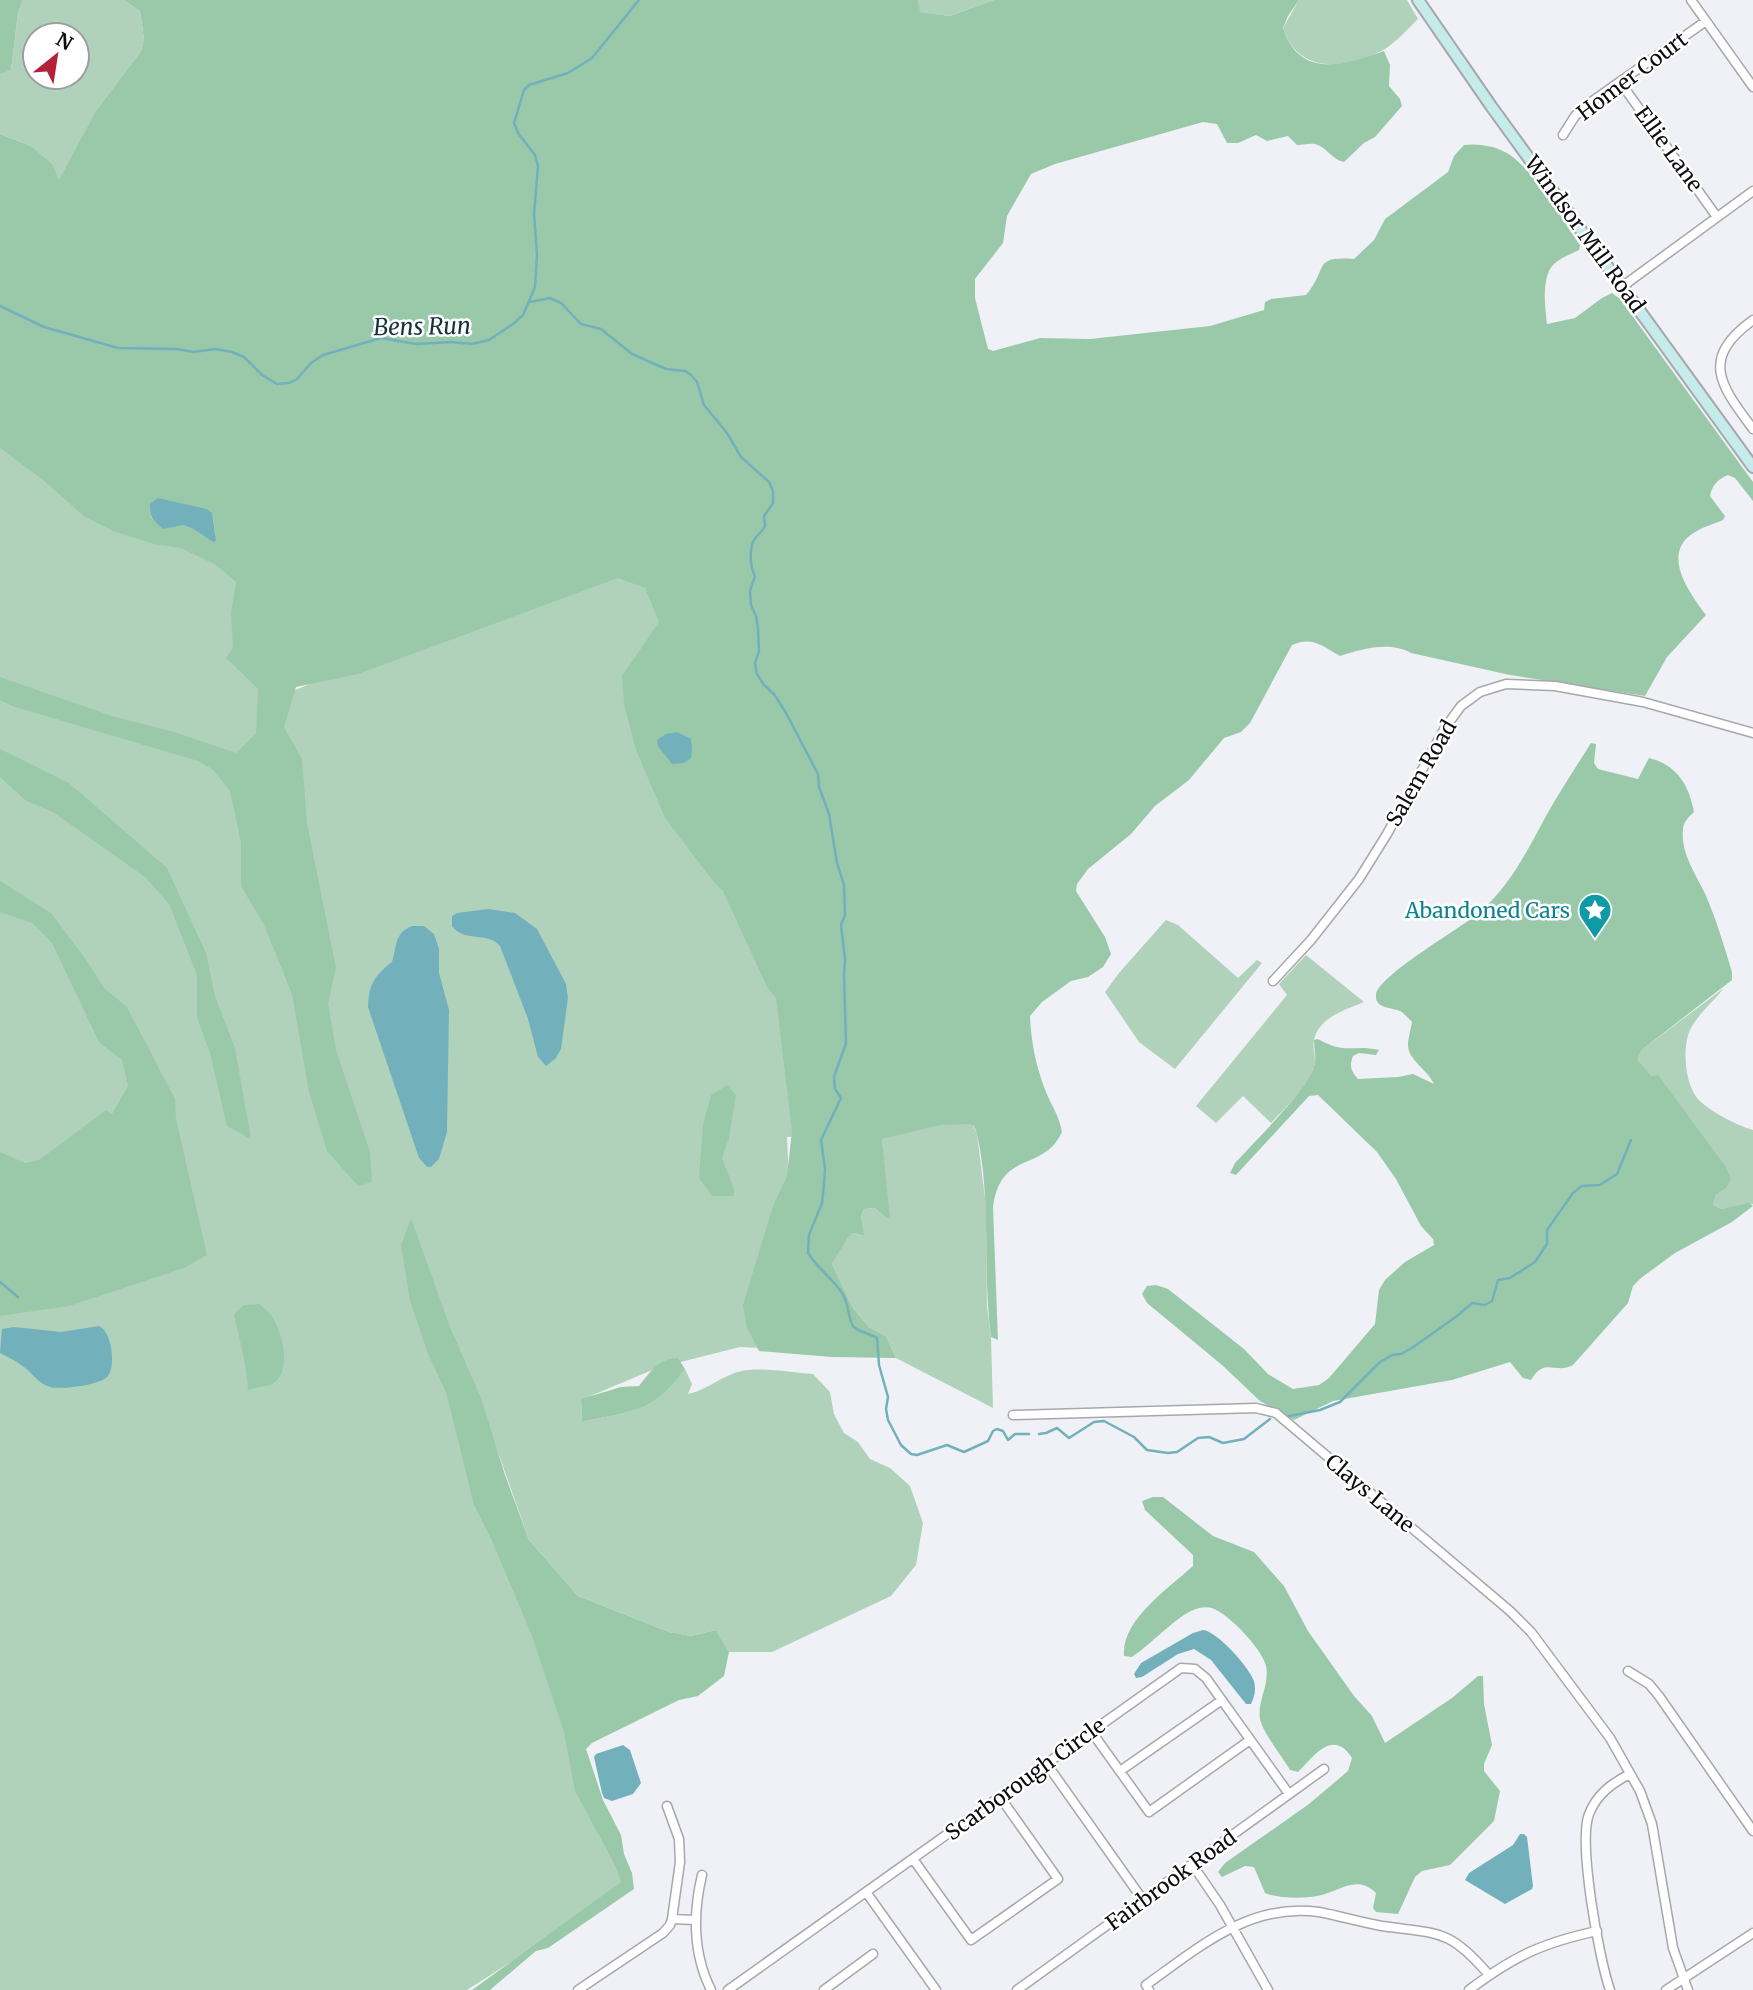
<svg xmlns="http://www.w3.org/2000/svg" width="1753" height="1990" viewBox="0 0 1753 1990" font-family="Merriweather,serif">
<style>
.green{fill:#b0d2bb;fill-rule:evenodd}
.forest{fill:#9ac9aa;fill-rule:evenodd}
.water{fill:#72b1bc}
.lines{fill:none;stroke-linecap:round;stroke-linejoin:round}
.stream{stroke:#72b1bc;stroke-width:2.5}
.street-casing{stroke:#a7a7ac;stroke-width:11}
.secondary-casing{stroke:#a7a7ac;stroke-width:14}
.street{stroke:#fff;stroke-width:8}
.secondary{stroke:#c5ebea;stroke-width:10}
.labels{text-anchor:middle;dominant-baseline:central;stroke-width:5;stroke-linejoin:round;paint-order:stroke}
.street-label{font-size:21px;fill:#0c0c0e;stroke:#fff}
.culture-label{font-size:21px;fill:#0d838f;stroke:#fff;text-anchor:end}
.water-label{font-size:23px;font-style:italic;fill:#15343a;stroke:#fff}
</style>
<rect width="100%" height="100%" fill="#f0f1f6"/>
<path class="green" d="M23,0H123L140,11L144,39L141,51L95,112L59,181L31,146L0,134V75L11,70L18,13ZM35,35H77V77H35Z
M918,0H994L950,16L919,12Z
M1299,0H1407L1418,19C1408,29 1397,41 1385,49C1379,53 1371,55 1365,58C1330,70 1296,67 1283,28Z
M0,280L206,327L288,693L693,525L977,1134L986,1206L987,1307L991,1337L993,1408L896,1358L886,1336L869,1327L853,1308L832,1264L847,1237L854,1233L863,1236L861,1216L864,1209L875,1208L886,1218L882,1138L910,1131L787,1137L797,1350L740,1347L657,1368L581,1400L582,1422C631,1411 653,1412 685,1369L692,1384L688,1394C709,1390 725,1372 748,1370C769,1368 793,1373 813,1374L830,1392L834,1414L844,1433L858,1442L870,1459L890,1468L910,1486L923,1523L916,1565L891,1596L772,1652H729L716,1630L691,1636L669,1632L578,1596L529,1540L493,1438L476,1445L630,1886L467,1990H0Z
M1166,920L1178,925L1238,978L1257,960L1262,963L1175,1069L1139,1042L1105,992L1119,973Z
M1306,955L1364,1002C1345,1010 1319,1017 1314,1040C1312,1049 1317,1058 1314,1067C1306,1088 1286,1107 1271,1123L1243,1096L1216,1123L1196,1106L1287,995L1279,984Z
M1724,988C1714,1001 1697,1015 1690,1030C1682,1048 1685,1083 1697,1098C1707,1110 1738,1126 1753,1130V1204L1720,1209L1713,1205L1716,1195L1725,1189L1638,1060L1639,1054L1644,1048Z"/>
<path class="forest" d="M0,0H23L18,13L11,70L0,75Z
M123,0H918L920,12L950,16L994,0H1299L1288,16L1283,28C1300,80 1345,65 1384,51L1390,65L1389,86L1400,99L1402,106L1375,137L1364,143L1344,162C1332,160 1327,147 1315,144C1310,143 1302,145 1297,145L1288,136L1267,141L1256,135L1238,143H1227L1217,124L1203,122L1055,164L1031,174L1007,216L1003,243L975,279V298L988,349L993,351L1040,338L1090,339L1210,326L1264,310L1265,302L1271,299L1306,295C1329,269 1311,256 1354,259L1374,240L1385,219L1448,172L1454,156L1464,145C1479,143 1497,146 1510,155C1536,173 1562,219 1580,245L1579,250C1571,254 1560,258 1554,264C1541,276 1545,308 1547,324L1575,318L1602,298L1612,293L1620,299L1753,482V501L1735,478L1728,475C1718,479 1712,485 1710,496L1725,516L1723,520C1714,524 1705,526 1697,531C1659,551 1688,591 1706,615L1667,657L1645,696L1510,675L1411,653C1389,641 1362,649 1340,656C1322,646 1313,636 1292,645L1250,723L1241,732L1224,738L1189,780L1155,806L1131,834L1088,869L1077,884L1076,891L1105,937L1111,954L1103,967L1088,977L1071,981L1042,1002L1030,1016C1031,1042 1036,1067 1046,1092C1052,1107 1059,1115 1062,1132C1043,1173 1001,1149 993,1207L998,1340L991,1337C982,1270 992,1201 977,1134L974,1126L970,1124L940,1125L882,1139L890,1218H886L875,1208L864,1209L861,1216L864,1236L854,1233L848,1237L832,1264L853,1308L869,1327L886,1336L896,1358L832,1357L759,1351L747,1328L743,1305L773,1206L787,1176L792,1131L776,998L767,987L723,891L713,881L665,818L636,750L624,704L622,676L659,622L645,588L618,578L358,674L296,687L284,727L302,759L307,823L336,968L328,1003L336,1050L370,1152L372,1182L358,1186L327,1151L309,1092L292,994L264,925L241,886V843L230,791L212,769L198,761L12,706L0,700V677L112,716L174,732L236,753L256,733L258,689L226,658L233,648L231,613L236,582L216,565L181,548L154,544L113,531L85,517L43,480L0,448V134L31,146L52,164L59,180L95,112L141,51L144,39L140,11ZM166,500L207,509L212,513L216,535L182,525L163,529L151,518L150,504Z
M1591,743L1596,744L1594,763L1598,769L1638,779L1649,758C1677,765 1689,785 1694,812C1688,817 1683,823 1683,830C1680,856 1701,881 1709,903C1718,925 1725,949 1732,972V980L1644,1048L1639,1054L1638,1060L1651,1076L1658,1075L1726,1167L1731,1180L1725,1189L1716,1195L1713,1205L1721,1209L1749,1203L1753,1206L1732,1222L1675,1253L1641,1278L1633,1286L1628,1303L1573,1365C1555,1375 1545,1356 1531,1380L1523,1378L1510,1362L1452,1380L1333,1401L1294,1420L1260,1401L1222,1365L1147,1303L1142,1294L1147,1286L1156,1285L1168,1289L1244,1349L1268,1374L1293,1389L1319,1385L1329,1378L1375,1324L1379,1290L1385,1280L1405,1262L1434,1245L1433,1239L1421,1226L1396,1179L1377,1152L1318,1095L1309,1096L1236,1175L1230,1173L1235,1163C1253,1143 1311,1087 1315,1063C1316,1056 1314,1047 1314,1040L1318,1039C1346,1055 1353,1044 1379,1050L1376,1055L1359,1053L1353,1056C1349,1066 1351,1071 1358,1079L1398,1077L1413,1074L1434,1084C1428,1070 1408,1060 1408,1045C1408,1038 1411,1029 1412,1022C1408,1018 1404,1013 1400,1011C1392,1007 1375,1009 1376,995C1377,976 1463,927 1480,912C1510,886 1527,851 1546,816C1560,791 1576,767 1591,743Z
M0,749L69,783L167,868L206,953L215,996L235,1048L251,1139L227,1126L210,1053L197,1018V975L169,904L145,877L53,812L25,800L0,777Z
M0,881L51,913L87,961L104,988L127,1007L175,1099L176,1119L207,1255L184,1268L69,1306L0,1316V1152L25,1163L39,1160L106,1110L112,1114L128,1086L122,1060L99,1042L52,943L32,923L0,912Z
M727,1085L736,1095L729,1138L722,1158L734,1189V1196H712L699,1178L703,1125L711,1095Z
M411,1218L450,1327L481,1398L505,1475L529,1540L578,1596L669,1632L691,1636L716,1630L729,1652L724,1676L698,1696L679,1700L592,1743L586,1749L603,1800L621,1835L624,1854L632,1873L634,1889L548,1948L536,1951L490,1990H472L621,1882L615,1865L575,1791L564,1732L532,1636L492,1541L474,1505L446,1392L428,1354L410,1301L401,1245Z
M259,1304C263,1307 268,1311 271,1315C282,1331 292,1368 275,1382C268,1388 257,1386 248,1390C247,1364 239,1340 234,1314L244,1305Z
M678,1358L685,1369C653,1413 631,1411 582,1422L581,1399L621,1387L639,1386C652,1370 657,1360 678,1358Z
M1153,1497H1163L1213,1536L1254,1552L1284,1586L1308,1631L1354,1696L1372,1716L1385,1743L1452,1698L1478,1676H1483L1484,1704L1492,1745L1484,1764V1771L1500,1791L1494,1821L1450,1865L1422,1871L1415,1877L1398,1914L1376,1912L1373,1908L1376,1893C1359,1876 1344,1888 1325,1894C1311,1899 1279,1899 1265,1893L1254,1867L1245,1866L1222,1877L1218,1872L1225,1863L1309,1804L1348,1771L1352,1758C1333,1728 1314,1756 1298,1772L1290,1770C1282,1756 1263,1733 1260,1719C1257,1701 1270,1685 1266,1666C1262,1649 1229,1614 1212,1608C1206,1606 1197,1608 1191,1611C1174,1619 1150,1645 1132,1657L1124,1656C1121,1620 1169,1588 1193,1566V1555L1145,1510L1142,1501Z"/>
<path class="water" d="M158,498L207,509L212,513L216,541L213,542L194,529L183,525L163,529C153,520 150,518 150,504Z
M677,732L691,739L692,749L691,758L684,763L672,764L658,746L657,740L666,734Z
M488,909L515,913L537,929L566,984L568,998L561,1049L556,1058L546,1066L538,1057L528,1019L500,946C488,931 464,943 452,926V916L457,913Z
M412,926H424L434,934L439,949V973L449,1010L447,1132L439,1159L431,1167H427L419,1158L368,1007C369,984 374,976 392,962C397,946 394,933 412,926Z
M99,1326C112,1332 116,1365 108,1376C101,1385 61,1390 50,1387C39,1384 33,1374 24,1367C16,1361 8,1357 0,1353L2,1329L14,1327L61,1332Z
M1203,1630C1217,1631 1249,1667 1254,1681C1256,1689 1255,1696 1251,1704H1246L1211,1660L1194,1649L1178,1654L1142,1677L1136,1678L1134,1674L1141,1663L1193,1633Z
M623,1745L630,1750L641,1783L633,1794L612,1801L604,1798L602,1793L594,1757L596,1754Z
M1520,1834H1524L1527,1837L1533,1886L1532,1889L1505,1904L1465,1880L1469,1873L1513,1845Z"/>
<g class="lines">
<path class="stream" d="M530,302L550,298L561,303L581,324L601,329L632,354L666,369L685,371L691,375L697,382L704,405L727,433L741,457L769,482L773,491V503L764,516L765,526C762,532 757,535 754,540C749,550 750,567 755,576L750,591L751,605L756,616L758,629L759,651L755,663L757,674L764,685L774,694L786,713L818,774L819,787L829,814L837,863L844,885L845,915L841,925L845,959L844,976L846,1043L834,1077L835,1089L841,1098L821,1140L825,1169L824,1184L822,1203L809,1235L808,1253C817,1267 830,1277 840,1290C850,1303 847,1315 853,1326C855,1331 871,1334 877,1338L879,1365L888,1397L886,1409L888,1420L901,1445L911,1454L917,1455L947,1445L964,1452L988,1441L993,1431L997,1429L1003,1431L1008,1440L1015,1434H1029
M0,306L44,327L118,348L176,349L194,352L215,349L232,352L244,357L262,375L277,384L289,383L297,379L311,363L323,355L381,338L416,344L451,342L472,344L489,340L513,324L523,315L535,287L537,255L534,214L538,166L535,155L518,133L514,123L524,90L529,85L568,73L592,58L639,0
M0,1282L18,1297
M1289,1416L1320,1410L1340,1402L1380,1362L1392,1355L1401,1354L1412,1348L1457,1316L1472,1303L1485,1305L1492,1301L1498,1280L1510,1278L1535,1262L1547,1244V1230L1573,1193L1582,1186L1600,1185L1617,1174L1631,1140
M1039,1434L1046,1433L1057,1428L1069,1438L1094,1422L1104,1421L1134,1437L1147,1450L1168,1453L1177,1452L1198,1438L1209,1437L1223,1443L1244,1439L1270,1419"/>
<defs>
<path id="street" d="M1691,0L1753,87
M1620,82L1717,217
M1563,135L1575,116L1584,107L1706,21
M1623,286L1753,191
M1753,320C1699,359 1721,386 1753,429
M1273,981L1311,940L1359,879L1387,834L1445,728L1461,706L1480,692L1506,684L1555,686L1643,702L1753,733
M1013,1415L1256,1408L1276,1413L1510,1611L1531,1632L1610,1738L1640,1791L1652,1824L1673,1948L1688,1990
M1628,1671L1649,1684L1659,1696L1753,1831
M1091,1731L1149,1812L1250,1740
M1046,1763L1143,1900
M1120,1771L1222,1700
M913,1859L971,1940L1058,1879L1000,1797
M1192,1864L1220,1905L1268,1990
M702,1875C693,1913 693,1954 711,1990
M866,1892L936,1990
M672,1919L695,1920
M578,1990L663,1933L670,1925L672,1919L680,1862L679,1839L667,1806
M728,1990L1181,1668L1195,1669L1206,1678L1289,1794
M824,1990L873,1954
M1017,1990L1324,1769
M1149,1990L1146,1985C1198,1948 1250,1902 1319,1912C1340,1916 1360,1922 1382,1926C1438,1934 1449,1928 1489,1975
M1469,1990C1514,1956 1542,1943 1597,1931
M1610,1990C1599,1959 1578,1843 1589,1814C1597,1794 1612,1783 1630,1774
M1666,1990L1753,1933"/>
<path id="secondary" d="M1418,0L1491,106L1753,467"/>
</defs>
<use href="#street" class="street-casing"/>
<use href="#secondary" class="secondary-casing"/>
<use href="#street" class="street"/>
<use href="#secondary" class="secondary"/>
</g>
<defs>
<symbol id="sight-pin" viewBox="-11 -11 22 30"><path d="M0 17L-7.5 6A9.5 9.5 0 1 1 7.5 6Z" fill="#0f9aa8" stroke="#fff"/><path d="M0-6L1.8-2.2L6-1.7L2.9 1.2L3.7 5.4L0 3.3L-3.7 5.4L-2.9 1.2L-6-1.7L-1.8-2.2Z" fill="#fff"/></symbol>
</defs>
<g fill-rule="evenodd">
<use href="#sight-pin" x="1576" y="891" width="38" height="52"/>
</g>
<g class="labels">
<g class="street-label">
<text transform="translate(1632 76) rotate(-37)">Homer Court</text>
<text transform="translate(1669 149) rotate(54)">Ellie Lane</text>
<text transform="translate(1585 234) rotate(54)">Windsor Mill Road</text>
<text transform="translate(1421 773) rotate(-60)">Salem Road</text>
<text transform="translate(1370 1493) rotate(40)">Clays Lane</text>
<text transform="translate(1025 1779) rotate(-36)">Scarborough Circle</text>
<text transform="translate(1171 1880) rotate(-36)">Fairbrook Road</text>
</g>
<g class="culture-label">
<text x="1570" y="910">Abandoned Cars</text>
</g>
<g class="water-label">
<text transform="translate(422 326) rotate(-1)">Bens Run</text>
</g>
</g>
<g transform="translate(56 56) rotate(30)"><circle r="33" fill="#ffffff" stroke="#9e9e9f" stroke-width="2"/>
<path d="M0-5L12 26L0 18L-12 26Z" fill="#b52237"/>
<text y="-10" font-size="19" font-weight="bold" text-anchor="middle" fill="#0c0c0e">N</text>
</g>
</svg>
